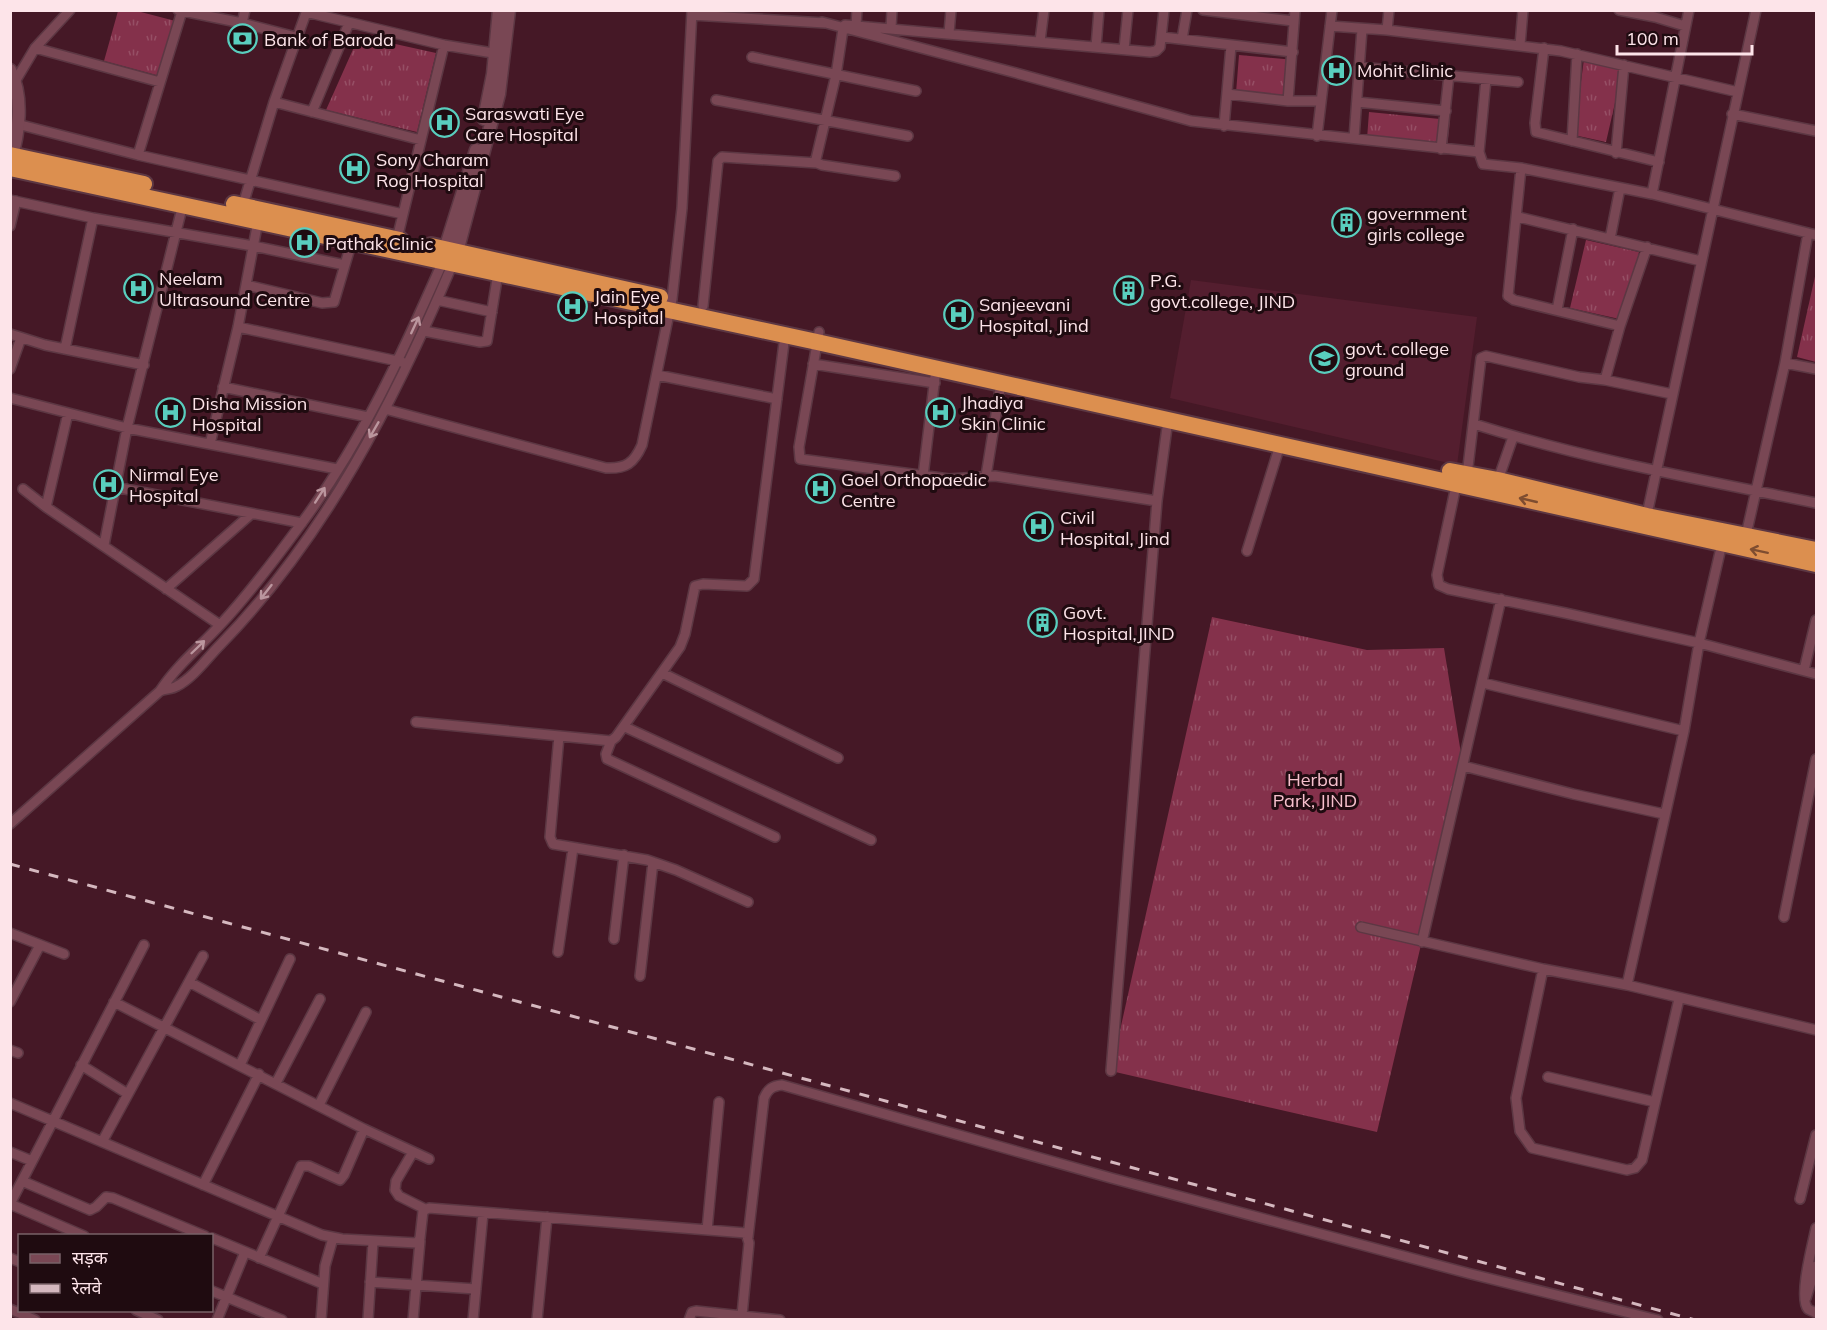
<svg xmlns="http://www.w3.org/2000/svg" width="1827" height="1330" viewBox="0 0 1827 1330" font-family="Mulish,'Noto Sans Devanagari',sans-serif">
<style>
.built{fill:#541e2f}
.grass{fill:url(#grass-tufts)}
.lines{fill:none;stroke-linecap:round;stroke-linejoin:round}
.minor-casing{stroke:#5c3743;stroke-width:12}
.tertiary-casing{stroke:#5c3743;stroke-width:15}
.trunk-casing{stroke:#5c3743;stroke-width:20}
.minor{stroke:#794754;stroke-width:9}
.tertiary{stroke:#794754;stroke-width:12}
.trunk{stroke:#dc8f4f;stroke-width:16}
.rail{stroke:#d5b8bf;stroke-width:3;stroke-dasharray:10 10;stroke-linecap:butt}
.oneway{stroke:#bb969e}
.oneway2{stroke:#7e4d30}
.labels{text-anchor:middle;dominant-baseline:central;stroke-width:6;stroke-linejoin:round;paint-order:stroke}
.poi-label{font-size:18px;fill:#fde4e9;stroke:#1f0b10;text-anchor:start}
.park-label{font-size:18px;fill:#f7c0cd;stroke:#1f0b10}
</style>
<defs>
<pattern id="grass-tufts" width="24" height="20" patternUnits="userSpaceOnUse" patternTransform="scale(1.5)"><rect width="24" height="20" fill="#84314b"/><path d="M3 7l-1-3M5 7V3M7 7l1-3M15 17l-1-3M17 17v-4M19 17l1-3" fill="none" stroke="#964f65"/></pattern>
</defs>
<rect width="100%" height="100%" fill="#451826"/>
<path class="built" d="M1191,280L1477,317L1457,465L1170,398Z"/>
<path class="grass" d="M118,11H137L183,23L167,78L104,61Z
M359,36L436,53L417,132L326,110Z
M1239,55L1295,60L1292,98L1236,93Z
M1584,59L1623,68L1606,142L1574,135Z
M1369,112L1450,120L1447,147L1367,139Z
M1586,240L1639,252L1624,320L1570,308Z
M1816,272V362L1797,357Z
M1212,617L1367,650L1444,648L1463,766L1377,1132L1111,1071Z"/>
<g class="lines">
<defs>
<path id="minor" d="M178,10L242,23L296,37
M1203,10L1293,21
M1619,10L1655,17L1685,26
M306,12L444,45L499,54
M692,15L825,23
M822,22L1016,73L1191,121L1479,152
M242,23L245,10
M845,25L1150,52L1156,51L1160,47L1164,10
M856,26L857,10
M1330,26L1387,30L1561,51L1738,92
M891,28L892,10
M843,29L836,75L816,159L817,163L822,165L895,176
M1387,30L1389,10
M949,33L951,10
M1162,37L1293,52
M1182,39L1187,10
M1040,41L1044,10
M1520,45L1523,10
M1096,47L1099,10
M35,48L160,82
M1544,48L1535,123L1536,132L1659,162
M1124,49L1128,10
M752,57L916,91
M1359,67L1518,82
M1486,79L1479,152L1483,164L1521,168L1652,194L1816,235
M16,80L35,48L70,10
M1227,94L1288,101H1320
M716,100L908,136
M1288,101L1295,10
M274,102L421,140
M1357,102L1446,111
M312,112L349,23
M1732,114L1816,131
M17,124L138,155L403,214
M1224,126L1231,46
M1317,136L1332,10
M1354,138L1362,29
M1572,141L1577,54
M1441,149L1449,75
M1616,153L1624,65
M138,155L182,11
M1521,168L1508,296L1514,300L1620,326
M1652,194L1689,10
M10,200L93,218L253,246L345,265
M242,208L274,102L307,10
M1518,217L1701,261
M10,226L16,201
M397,239L444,45
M1610,239L1620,188
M246,285L322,303L334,302L352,241
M437,300L492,312
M703,306L718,161L722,157L817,163
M1557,310L1573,229
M238,327L402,362
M424,331L480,342L487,341L498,273
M819,332L799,447L800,459L949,479L995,476L1157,501
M10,334L45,345L144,365
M65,349L93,218
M1785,363L1816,369
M813,364L935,383
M10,369L21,338
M657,375L777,399
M1605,380L1620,326L1647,247
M223,387L368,417
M10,398L127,428L337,469
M385,409L606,468C626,469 634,463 642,445L672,299L682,208L692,10
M1474,424C1585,459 1702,480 1816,503
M210,444L238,327L258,221
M1467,475L1481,358L1486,356L1579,377L1605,380L1672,394
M923,476L935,377
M986,476L1001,383
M1498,480L1513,437
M1457,481L1437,575L1439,585L1448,589L1565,613L1699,643L1816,674
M115,487L302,523
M23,489L46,507L220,625
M46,507L68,413
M1646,519L1756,10
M1746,535L1785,363L1808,233
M104,545L127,428L183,204
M1247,551L1280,445
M166,589L251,514
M1804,670L1816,620
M662,673L838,758
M1483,683L1684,731
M160,691C165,689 172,689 177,686C194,677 207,658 220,645C325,538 395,400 453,263
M416,722L601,740L611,741L616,737L680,647L685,634L695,586L703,584L747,586L754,579L785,335
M625,727L871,840
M559,736L550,837L553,844L647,860L676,870L748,902
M611,741L606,754L607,759L775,837
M1463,766L1573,794L1664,814
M10,824L160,691C177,665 200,647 221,624C250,593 276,558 301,524C361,444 403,352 443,261
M1784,917L1816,759
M1361,927L1543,969L1627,985L1816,1030
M10,933L64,954
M614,939L624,855
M1422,942L1501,599
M558,952L573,848
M1543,969L1516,1098L1520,1131L1532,1148L1627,1170L1635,1168L1642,1160L1679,999
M640,976L653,862
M189,982L261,1020
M1627,985L1684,731L1699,643L1723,539
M10,1002L40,945
M114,1002L364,1129L429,1159
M10,1050L18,1053
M81,1065L128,1094
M240,1065L290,959
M1111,1071L1157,501L1168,420
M1548,1077L1655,1102
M276,1083L320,999
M10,1103L322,1235L342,1239L417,1243L420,1238L423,1211L429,1208L746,1233L749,1243L742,1315
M319,1105L366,1012
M102,1142L203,956
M10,1152L32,1161
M413,1152L396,1181L395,1190L399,1196L425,1209
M22,1181L90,1210L96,1207L106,1197L113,1198L205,1236
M203,1185L259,1074
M1800,1199L1816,1135
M10,1204L144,945
M10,1204L84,1236
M1816,1228C1813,1243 1798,1298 1808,1309C1809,1310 1815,1312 1816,1313
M707,1230L719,1102
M748,1237L764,1098C768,1089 772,1086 782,1085L1111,1178L1471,1274L1658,1320
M212,1238L323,1284
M10,1258L20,1262
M259,1258L301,1166H309L340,1180L344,1175L364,1129
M370,1282L476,1289
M212,1291L282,1320
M1806,1298L1816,1266
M10,1309L35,1320
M136,1310L158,1320
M217,1320L245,1252
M321,1320L325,1266L333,1238
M368,1320L373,1242
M413,1320L420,1241
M473,1320L483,1213
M537,1320L547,1217
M689,1320L692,1312L696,1311L780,1320"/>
<path id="tertiary" d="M10,70C24,97 19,134 10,163
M484,119L493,74L499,10
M445,249L476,150
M457,252L499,94L509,10"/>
<path id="trunk" d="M10,155L144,184
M10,168L817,342L1816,564
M234,204L400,240
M431,246L660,297
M1450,471L1498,480L1647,516L1816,550"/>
</defs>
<use href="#minor" class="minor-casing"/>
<use href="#tertiary" class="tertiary-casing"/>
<use href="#trunk" class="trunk-casing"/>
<use href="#minor" class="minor"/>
<use href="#tertiary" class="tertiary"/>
<use href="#trunk" class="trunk"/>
<path class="rail" d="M10,864L1695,1320"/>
</g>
<defs><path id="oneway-shaft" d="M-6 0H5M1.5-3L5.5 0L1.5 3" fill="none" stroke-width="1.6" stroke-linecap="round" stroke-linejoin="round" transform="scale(1.5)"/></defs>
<g class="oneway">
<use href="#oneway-shaft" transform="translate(415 325) rotate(-65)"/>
<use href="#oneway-shaft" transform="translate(374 430) rotate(120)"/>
<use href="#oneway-shaft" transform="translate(320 495) rotate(-57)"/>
<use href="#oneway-shaft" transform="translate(266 592) rotate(128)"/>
<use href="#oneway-shaft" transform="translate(198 647) rotate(-44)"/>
</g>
<g class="oneway2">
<use href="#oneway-shaft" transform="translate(1528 500) rotate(-167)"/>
<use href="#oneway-shaft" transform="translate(1759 551) rotate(-168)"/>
</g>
<defs>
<symbol id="bank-ring" viewBox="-11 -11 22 22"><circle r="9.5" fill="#1f0b10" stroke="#59cebe" stroke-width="1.5"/><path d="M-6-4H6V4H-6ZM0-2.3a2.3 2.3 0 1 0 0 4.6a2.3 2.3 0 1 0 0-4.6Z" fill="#59cebe"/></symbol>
<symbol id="hospital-ring" viewBox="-11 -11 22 22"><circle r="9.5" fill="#1f0b10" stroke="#59cebe" stroke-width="1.5"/><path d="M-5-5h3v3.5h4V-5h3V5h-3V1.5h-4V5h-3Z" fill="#59cebe"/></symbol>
<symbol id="building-ring" viewBox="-11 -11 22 22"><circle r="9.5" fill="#1f0b10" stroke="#59cebe" stroke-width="1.5"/><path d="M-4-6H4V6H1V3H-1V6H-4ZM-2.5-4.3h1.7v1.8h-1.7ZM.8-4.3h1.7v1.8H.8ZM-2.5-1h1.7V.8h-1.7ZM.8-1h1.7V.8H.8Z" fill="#59cebe"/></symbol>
<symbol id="university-ring" viewBox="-11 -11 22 22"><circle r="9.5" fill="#1f0b10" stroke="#59cebe" stroke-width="1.5"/><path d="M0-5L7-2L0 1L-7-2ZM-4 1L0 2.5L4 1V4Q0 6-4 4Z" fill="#59cebe"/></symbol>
</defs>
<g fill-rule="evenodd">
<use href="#bank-ring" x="226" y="22" width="33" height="33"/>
<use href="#hospital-ring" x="1320" y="54" width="33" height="33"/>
<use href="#hospital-ring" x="428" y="106" width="33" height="33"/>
<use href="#hospital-ring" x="338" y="152" width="33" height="33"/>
<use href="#building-ring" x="1330" y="206" width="33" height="33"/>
<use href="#hospital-ring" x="288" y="226" width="33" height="33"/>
<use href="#hospital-ring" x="122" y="272" width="33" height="33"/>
<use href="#building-ring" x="1112" y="274" width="33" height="33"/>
<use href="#hospital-ring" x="556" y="290" width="33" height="33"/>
<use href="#hospital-ring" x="942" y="298" width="33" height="33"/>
<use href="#university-ring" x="1308" y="342" width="33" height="33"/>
<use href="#hospital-ring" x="924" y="396" width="33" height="33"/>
<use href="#hospital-ring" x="154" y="396" width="33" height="33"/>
<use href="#hospital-ring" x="92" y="468" width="33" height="33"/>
<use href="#hospital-ring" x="804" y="472" width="33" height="33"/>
<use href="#hospital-ring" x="1022" y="510" width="33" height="33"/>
<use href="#building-ring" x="1026" y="606" width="33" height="33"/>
</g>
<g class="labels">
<g class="poi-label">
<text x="264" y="39">Bank of Baroda</text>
<text x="1357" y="70">Mohit Clinic</text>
<text x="465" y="113">Saraswati Eye<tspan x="465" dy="21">Care Hospital</tspan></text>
<text x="376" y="159">Sony Charam<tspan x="376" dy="21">Rog Hospital</tspan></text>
<text x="1367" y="213">government<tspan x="1367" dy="21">girls college</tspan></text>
<text x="325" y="243">Pathak Clinic</text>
<text x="159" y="278">Neelam<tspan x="159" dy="21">Ultrasound Centre</tspan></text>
<text x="1150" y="280">P.G.<tspan x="1150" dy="21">govt.college, JIND</tspan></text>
<text x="594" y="296">Jain Eye<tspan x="594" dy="21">Hospital</tspan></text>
<text x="979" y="304">Sanjeevani<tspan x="979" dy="21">Hospital, Jind</tspan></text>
<text x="1345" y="348">govt. college<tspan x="1345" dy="21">ground</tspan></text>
<text x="961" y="402">Jhadiya<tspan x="961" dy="21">Skin Clinic</tspan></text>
<text x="192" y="403">Disha Mission<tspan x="192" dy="21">Hospital</tspan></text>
<text x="129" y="474">Nirmal Eye<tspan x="129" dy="21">Hospital</tspan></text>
<text x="841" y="479">Goel Orthopaedic<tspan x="841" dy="21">Centre</tspan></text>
<text x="1060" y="517">Civil<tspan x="1060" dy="21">Hospital, Jind</tspan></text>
<text x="1063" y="612">Govt.<tspan x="1063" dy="21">Hospital,JIND</tspan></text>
</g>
<g class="park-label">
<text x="1315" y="779">Herbal<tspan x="1315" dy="21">Park, JIND</tspan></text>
</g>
</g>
<rect width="1827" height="1330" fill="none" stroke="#fde4e9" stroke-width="24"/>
<rect x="18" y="1234" width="195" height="78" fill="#1f0b10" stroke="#786267" stroke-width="1.5"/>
<rect x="30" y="1254" width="30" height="9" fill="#794754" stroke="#786267" stroke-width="1.5"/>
<text x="72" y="1264" font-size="18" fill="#fde4e9">सड़क</text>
<rect x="30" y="1284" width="30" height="9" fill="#d5b8bf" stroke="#786267" stroke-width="1.5"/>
<text x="72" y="1294" font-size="18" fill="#fde4e9">रेलवे</text>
<path d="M1617 45v9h135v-9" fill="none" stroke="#fde4e9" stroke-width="3"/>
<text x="1626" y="45" font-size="18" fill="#fde4e9" stroke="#1f0b10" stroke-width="4.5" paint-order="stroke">100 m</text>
</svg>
